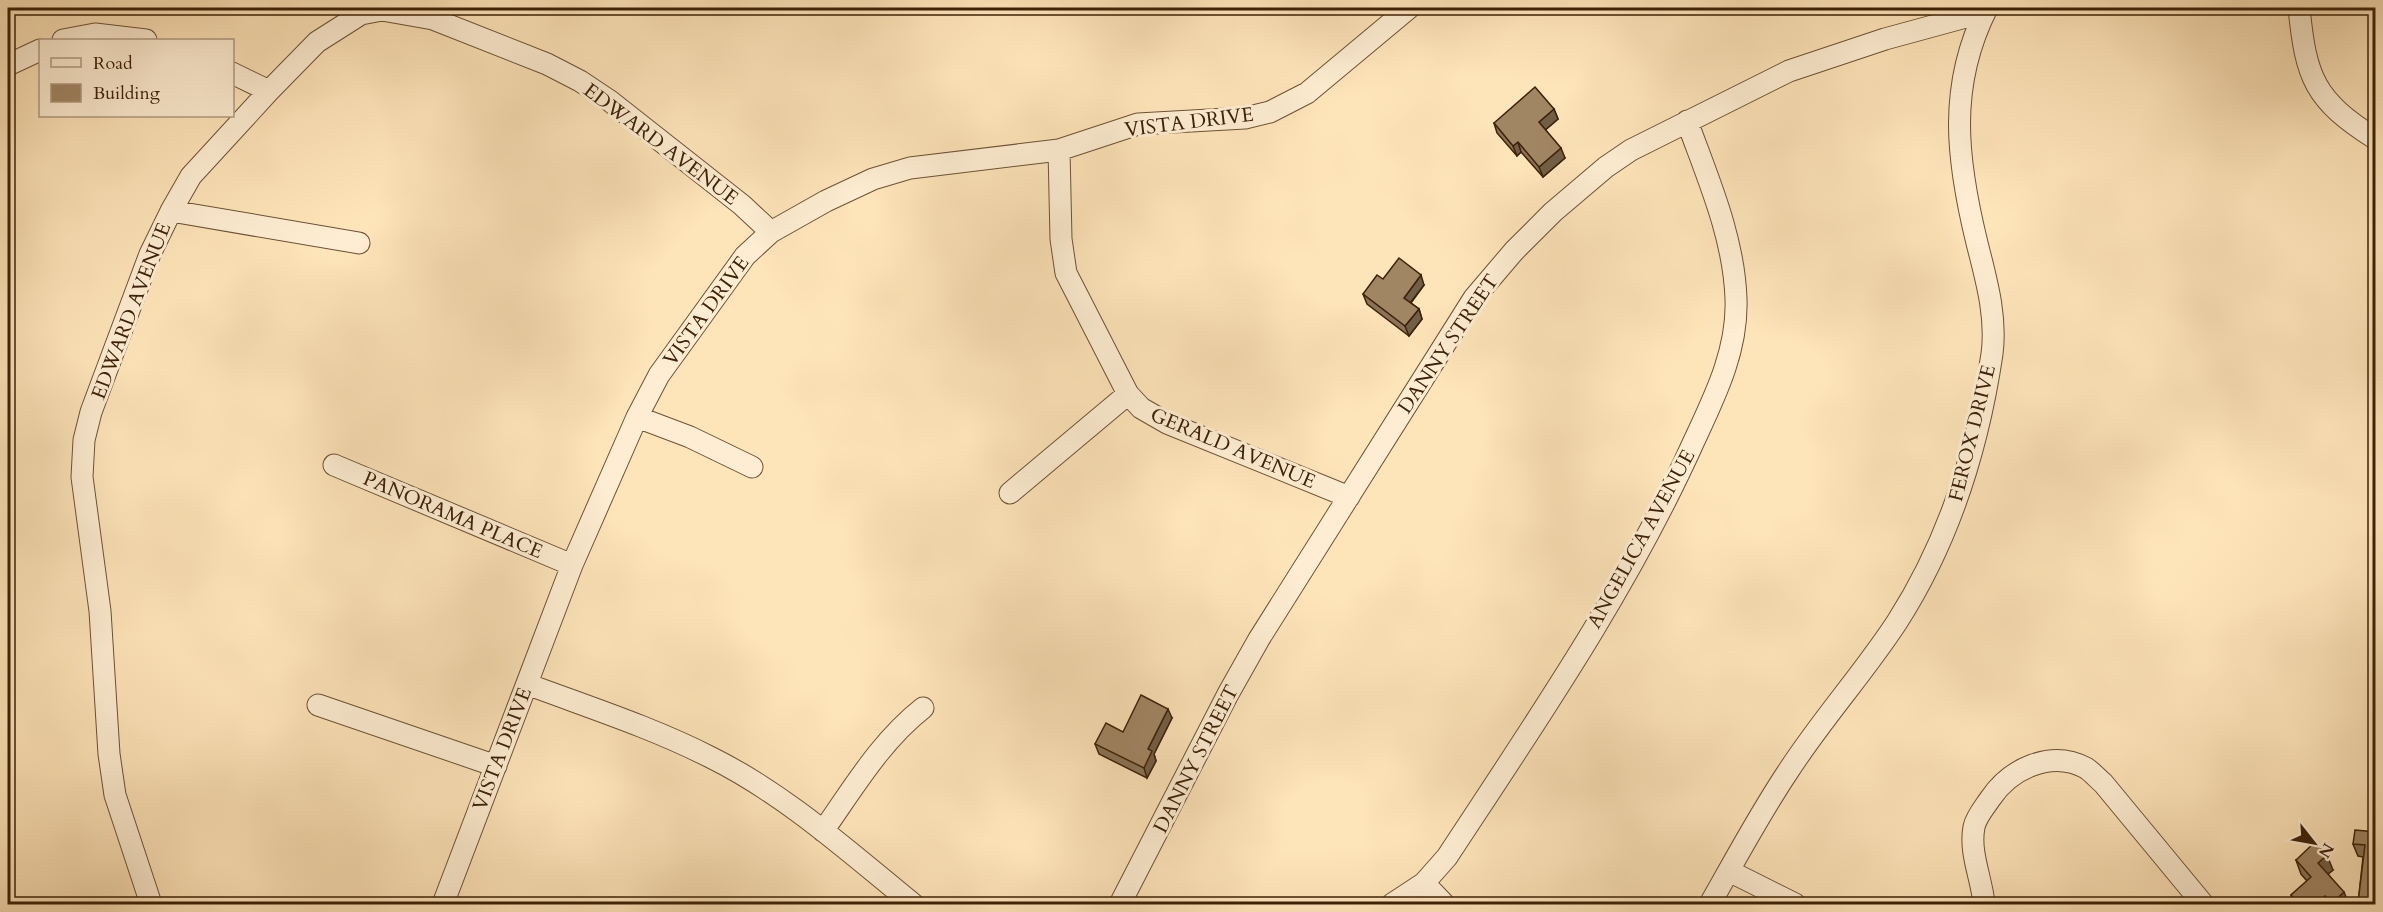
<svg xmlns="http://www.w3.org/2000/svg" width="2383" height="912" viewBox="0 0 2383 912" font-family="Cardo,serif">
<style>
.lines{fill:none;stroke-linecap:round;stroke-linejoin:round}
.minor-casing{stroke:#6c5234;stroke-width:23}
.minor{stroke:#feedd2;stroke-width:21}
.wall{fill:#8a7356;stroke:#3c2108;stroke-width:1.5}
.shaded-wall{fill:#715e46;stroke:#3c2108;stroke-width:1.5}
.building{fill:#a18664;stroke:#3c2108;stroke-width:1.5}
.labels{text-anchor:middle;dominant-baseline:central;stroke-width:6;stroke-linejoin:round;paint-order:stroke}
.street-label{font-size:20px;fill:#3c2108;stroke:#feedd2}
</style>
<rect width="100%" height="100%" fill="#fee4b9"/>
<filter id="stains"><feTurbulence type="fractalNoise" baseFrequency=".00333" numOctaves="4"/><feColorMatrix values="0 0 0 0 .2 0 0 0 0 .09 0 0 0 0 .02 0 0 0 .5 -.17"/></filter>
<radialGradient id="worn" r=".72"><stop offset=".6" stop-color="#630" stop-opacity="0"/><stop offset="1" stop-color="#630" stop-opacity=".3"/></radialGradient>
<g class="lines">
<defs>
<path id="minor" d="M2299,8C2306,78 2314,100 2376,139
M63,40L95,34L146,40
M8,65L40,50
M232,73L269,91
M1059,150L1061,239L1066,273L1128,394L1141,408L1167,423L1349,497
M171,211L359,243
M637,417L690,437L752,467
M334,465L572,565
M1010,493L1128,394
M527,684C588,707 651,727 710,757C785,794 849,852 913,904
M318,705L496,766
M823,831C854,787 881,741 923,708
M1729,871L1795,904
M1424,883L1444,904
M151,904L115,795L109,754L100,611L82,477L84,440L91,412L150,254L171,211L191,176L269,91L317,42L361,14L382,10L433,19L547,64L580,81L610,101L742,205L771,232
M443,904L572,565L637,417L659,375L745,256L771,232L826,201L873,179L910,168L1059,150L1138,124L1245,118L1270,112L1307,93L1409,8
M1120,904L1228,694L1259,639L1474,298L1514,251L1553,212L1606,167L1631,150L1789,71L1885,39L1984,12
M1392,904L1424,883L1447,857C1535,723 1628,588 1694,441C1715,396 1738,350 1736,299C1734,237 1708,179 1687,121
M1710,904C1735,860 1759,815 1787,773C1821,720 1863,674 1897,622C1949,541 1978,448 1992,354C1997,316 1986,279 1977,243C1957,161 1947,87 1987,8
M1984,904C1982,879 1969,853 1974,827C1976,817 1984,808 1990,799C2010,769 2051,749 2086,768C2092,772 2098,779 2103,783L2203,904"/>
</defs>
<use href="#minor" class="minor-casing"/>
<use href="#minor" class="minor"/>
</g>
<path class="wall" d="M1554,109L1558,119L1545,130L1565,158L1543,177L1521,152L1517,156L1497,133L1494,123Z
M1383,279L1424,285L1411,303L1419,309L1422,319L1409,336L1367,304L1363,294Z
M1172,718L1154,754L1156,761L1147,778L1099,754L1095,744L1123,732Z
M2376,832V904H2358L2363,857L2358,856L2353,844Z
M2296,860L2333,870L2328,874L2349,904H2294L2291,895L2307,881L2301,874Z"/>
<path class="shaded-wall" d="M1554,109L1558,119L1543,132L1539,122Z
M1518,142L1521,152L1517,156L1513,146Z
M1561,148L1565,158L1543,177L1539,167Z
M1421,275L1424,285L1407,307L1404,298Z
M1419,309L1422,319L1409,336L1405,326Z
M1168,709L1172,718L1154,754L1156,761L1147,778L1144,768L1148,749Z
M2327,855L2333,870L2323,878L2318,863Z
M2344,892L2349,904H2333L2332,903Z
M2325,896L2328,904H2315Z"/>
<path class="building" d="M1535,87L1554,109L1539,122L1561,148L1539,167L1518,142L1513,146L1494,123Z
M1399,258L1421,275L1404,298L1419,309L1405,326L1363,294L1377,275L1383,279Z
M1141,695L1168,709L1148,749L1152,751L1144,768L1095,744L1106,723L1123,732Z
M2355,830L2376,832V904L2358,903L2365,845L2353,844Z
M2315,842L2327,855L2318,863L2344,892L2332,903L2325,896L2315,904H2299L2291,895L2311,877L2296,860Z"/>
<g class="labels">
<g class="street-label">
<text transform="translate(1189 122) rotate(-7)">VISTA DRIVE</text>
<text transform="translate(661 144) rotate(37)">EDWARD AVENUE</text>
<text transform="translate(131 311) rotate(-69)">EDWARD AVENUE</text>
<text transform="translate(706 311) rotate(-54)">VISTA DRIVE</text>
<text transform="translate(1448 344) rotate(-56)">DANNY STREET</text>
<text transform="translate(1972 433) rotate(-76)">FEROX DRIVE</text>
<text transform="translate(1233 448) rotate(23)">GERALD AVENUE</text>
<text transform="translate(453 515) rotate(23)">PANORAMA PLACE</text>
<text transform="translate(1641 539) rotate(-61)">ANGELICA AVENUE</text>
<text transform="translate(502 749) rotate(-69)">VISTA DRIVE</text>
<text transform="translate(1196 759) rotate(-63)">DANNY STREET</text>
</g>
</g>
<rect width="2383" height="912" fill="none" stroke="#fee4b9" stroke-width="30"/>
<rect x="9" y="9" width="2365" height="894" fill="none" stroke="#3c2108" stroke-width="3"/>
<rect x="15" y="15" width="2353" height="882" fill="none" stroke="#3c2108" stroke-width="1.5"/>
<rect x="39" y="39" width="195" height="78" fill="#feedd2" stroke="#b09b81" stroke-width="1.5"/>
<rect x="51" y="58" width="30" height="9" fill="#feedd2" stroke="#b09b81" stroke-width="1.5"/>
<text x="93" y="69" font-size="18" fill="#3c2108">Road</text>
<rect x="51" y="84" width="30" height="18" fill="#a18664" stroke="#b09b81" stroke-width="1.5"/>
<text x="93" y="99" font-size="18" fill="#3c2108">Building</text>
<g transform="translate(2314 843) rotate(121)" stroke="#feedd2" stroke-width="4.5" paint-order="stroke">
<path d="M0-4.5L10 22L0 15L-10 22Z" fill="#3c2108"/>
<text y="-9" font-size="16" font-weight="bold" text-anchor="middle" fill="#3c2108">N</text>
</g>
<rect width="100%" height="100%" filter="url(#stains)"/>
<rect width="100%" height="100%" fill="url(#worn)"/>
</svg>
